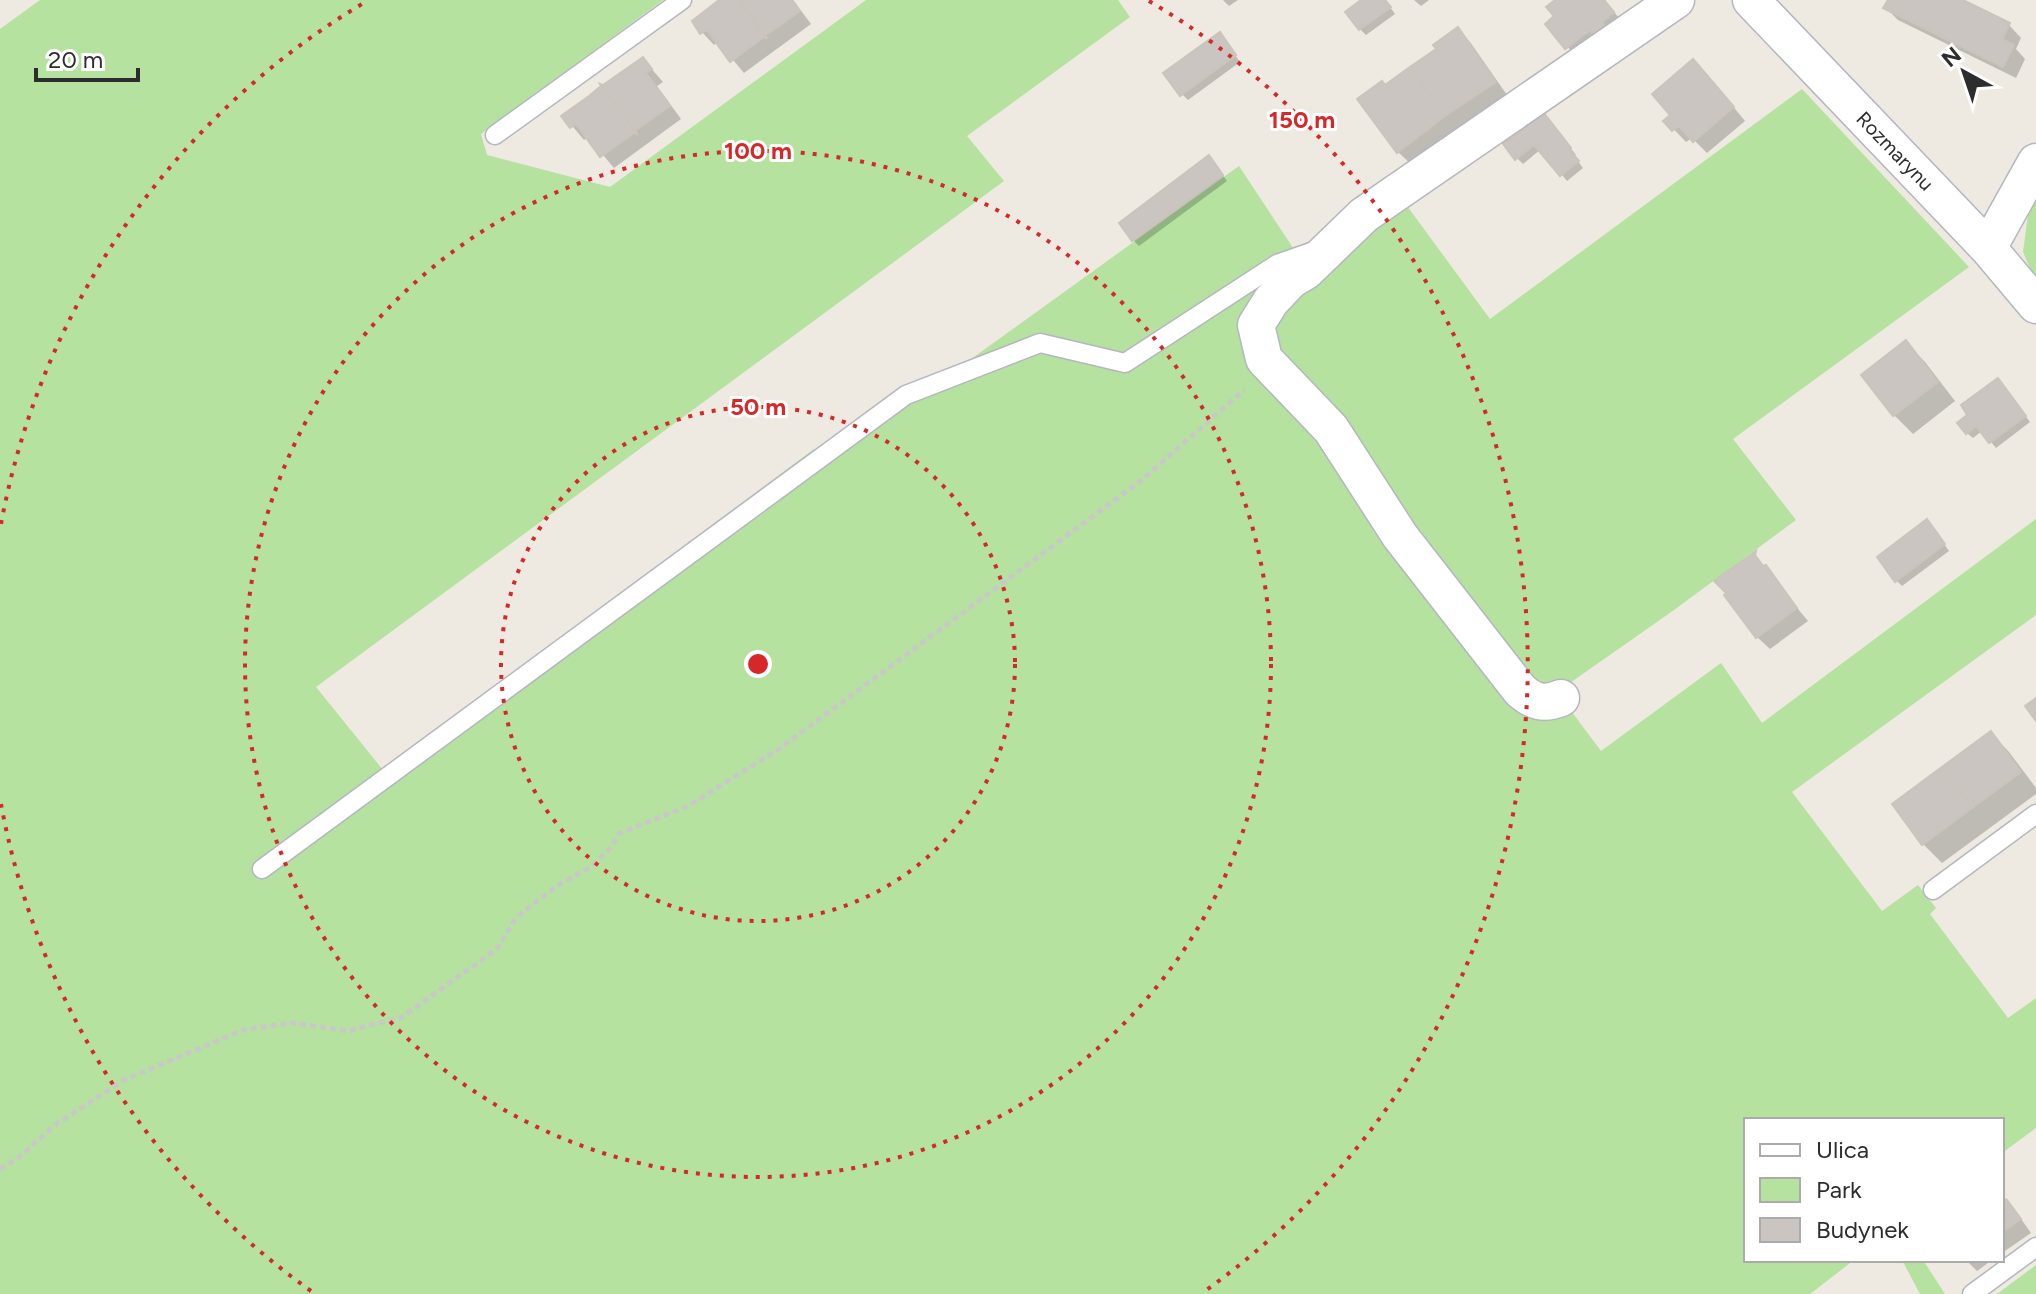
<svg xmlns="http://www.w3.org/2000/svg" width="2036" height="1294" viewBox="0 0 2036 1294" font-family="Figtree,sans-serif">
<style>
.green{fill:#b5e29f}
.shadow{fill:#0003}
.building{fill:#cac5c0;stroke:#cac4ba;stroke-width:2}
.lines{fill:none;stroke-linecap:round;stroke-linejoin:round}
.service-casing{stroke:#b4b6c0;stroke-width:21}
.minor-casing{stroke:#b4b6c0;stroke-width:39}
.path{stroke:#c8c8c8;stroke-width:5;stroke-dasharray:6 4;stroke-linecap:butt}
.service{stroke:#fff;stroke-width:18}
.minor{stroke:#fff;stroke-width:36}
.ring{fill:none;stroke:#d62828;stroke-width:4;stroke-dasharray:4 8}
.labels{text-anchor:middle;dominant-baseline:central;stroke-width:6;stroke-linejoin:round;paint-order:stroke}
.street-label{font-size:20px;fill:#2d2d2d;stroke:#fff}
.centre{fill:#d62828;stroke:#fff;stroke-width:4}
.ring-label{font-size:24px;text-anchor:middle;font-weight:bold;fill:#d62828;stroke:#fff;stroke-width:6;stroke-linejoin:round;paint-order:stroke}
</style>
<rect width="100%" height="100%" fill="#eee9e1"/>
<path class="green" d="M40,0H663L481,134L487,155L610,187L866,0H1118L1130,17L967,136L1004,181L316,687L383,770L814,449L827,463L1239,166L1303,263L1399,195L1490,319L1802,89L1969,267L1733,439L1796,520L1674,610L1557,692L1601,751L1721,663L1762,723L2036,519V615L1792,792L1882,911L1918,885L1936,908L1930,914L2008,1018L2036,998V1128L2002,1153V1120H1746V1260H1854L1810,1294H0V29Z
M2036,189V282L2023,252L2030,200Z
M1902,1260H1923L1945,1294H1920Z
M2036,1265V1294H1997Z"/>
<path class="shadow" d="M724,0H793L811,24L744,73L718,42L714,45L702,32Z
M1223,0H1238L1229,6Z
M1365,0H1385L1395,14L1366,35L1360,29Z
M1414,0H1429L1421,6Z
M1558,0H1605L1625,26L1579,60L1548,24L1557,17Z
M1890,0H1958L2009,25L2021,38L2016,49L2025,59L2016,78L1898,20L1886,8Z
M1457,30L1470,42L1507,95L1430,147L1431,149L1411,164L1398,152L1438,49Z
M1225,41L1240,62L1188,100L1182,94Z
M643,59L663,82L657,86L681,119L614,168L588,137L584,140L564,116Z
M1706,74L1745,121L1707,153L1692,138L1686,142L1666,121Z
M1549,121L1576,155L1574,156L1583,168L1567,181L1541,149L1523,164L1517,158Z
M1214,163L1227,181L1139,246L1133,240Z
M1906,343L1925,362L1955,401L1913,434L1894,415L1864,375Z
M1998,380L2030,422L1996,448L1982,431L1973,438L1967,433Z
M1932,527L1949,551L1902,586L1896,580Z
M1753,555L1808,621L1770,649L1757,637Z
M1991,733L2009,752L2036,788V794L1942,863L1923,844Z
M2002,1201L2019,1216L2031,1233L2002,1253Z
M1966,1260H1992L1977,1271Z"/>
<path class="building" d="M719,0H739L767,39L764,37L730,62L707,30L700,34L692,21Z
M739,0H792L800,11L766,35L767,39Z
M1361,0H1385L1391,7L1359,30L1345,12Z
M1555,0H1604L1614,12L1602,22L1605,26L1593,35L1590,30L1565,49L1545,24L1554,16L1546,7Z
M1888,0H1963L2010,23L2002,39L2014,45L2003,67L1883,8Z
M1458,27L1496,82L1445,116L1410,67L1436,49L1433,45Z
M1220,32L1236,55L1180,96L1163,73Z
M643,57L652,69L646,73L670,106L636,130L637,134L600,84L603,85Z
M1693,59L1734,107L1693,142L1679,126L1672,131L1663,121L1670,115L1652,94Z
M1410,67L1445,116L1397,153L1357,99L1382,81L1385,85Z
M600,84L637,134L634,133L600,157L576,124L570,128L561,116L589,96L601,86Z
M1544,113L1571,148L1569,150L1579,161L1560,176L1534,145L1515,160L1503,144Z
M1209,155L1223,175L1132,241L1119,223Z
M1906,340L1938,382L1893,416L1861,375Z
M1998,378L2026,416L1989,443L1976,426L1966,434L1957,423L1967,415L1961,405Z
M1927,519L1945,544L1895,582L1877,557Z
M1756,551L1755,555L1763,566L1766,565L1797,608L1756,638L1724,595L1726,593L1714,581Z
M2036,698V721L2025,706Z
M1991,731L2021,772L1972,808L1942,767Z
M1942,767L1972,808L1922,845L1892,804Z
M2002,1198L2007,1200L2021,1219L2002,1232Z"/>
<g class="lines">
<defs>
<path id="service" d="M495,135L682,0
M262,869L906,395L1040,343L1125,363L1277,264L1314,251
M1933,890L2036,814
M1972,1294L2036,1247"/>
<path id="minor" d="M1751,0L1988,248L2036,305
M1988,248L2036,162
M1561,698C1544,705 1533,702 1520,690L1400,536L1331,429L1264,359L1256,325L1271,301L1291,280L1306,271L1364,215L1676,0"/>
</defs>
<use href="#service" class="service-casing"/>
<use href="#minor" class="minor-casing"/>
<path class="path" d="M0,1169L18,1158L55,1125L124,1080L243,1030L292,1023L348,1031L402,1017L497,949L516,918L555,887L592,866L610,848L620,833L688,806L779,749L1143,479L1244,390"/>
<use href="#service" class="service"/>
<use href="#minor" class="minor"/>
</g>
<g class="ring">
<circle cx="758" cy="664" r="257"/>
<circle cx="758" cy="664" r="513"/>
<path d="M311 1291A770 770 0 0 1 1 804M1 524A770 770 0 0 1 367 1M1149 1A770 770 0 0 1 1205 1291"/>
</g>
<g class="labels">
<g class="street-label">
<text transform="translate(1895 151) rotate(46)">Rozmarynu</text>
</g>
</g>
<circle cx="758" cy="664" r="12" class="centre"/>
<g class="ring-label">
<text x="1302" y="128">150 m</text>
<text x="758" y="159">100 m</text>
<text x="758" y="415">50 m</text>
</g>
<rect x="1744" y="1118" width="260" height="144" fill="#ffffff" stroke="#ababab" stroke-width="2"/>
<rect x="1760" y="1144" width="40" height="12" fill="#ffffff" stroke="#ababab" stroke-width="2"/>
<text x="1816" y="1158" font-size="24" fill="#2d2d2d">Ulica</text>
<rect x="1760" y="1178" width="40" height="24" fill="#b5e29f" stroke="#ababab" stroke-width="2"/>
<text x="1816" y="1198" font-size="24" fill="#2d2d2d">Park</text>
<rect x="1760" y="1218" width="40" height="24" fill="#cac5c0" stroke="#ababab" stroke-width="2"/>
<text x="1816" y="1238" font-size="24" fill="#2d2d2d">Budynek</text>
<g transform="translate(1964 72) rotate(320)" stroke="#ffffff" stroke-width="6" paint-order="stroke">
<path d="M0-6L14 30L0 20L-14 30Z" fill="#2d2d2d"/>
<text y="-12" font-size="22" font-weight="bold" text-anchor="middle" fill="#2d2d2d">N</text>
</g>
<path d="M36 68v12h102v-12" fill="none" stroke="#2d2d2d" stroke-width="4"/>
<text x="48" y="68" font-size="24" fill="#2d2d2d" stroke="#ffffff" stroke-width="6" paint-order="stroke">20 m</text>
</svg>
